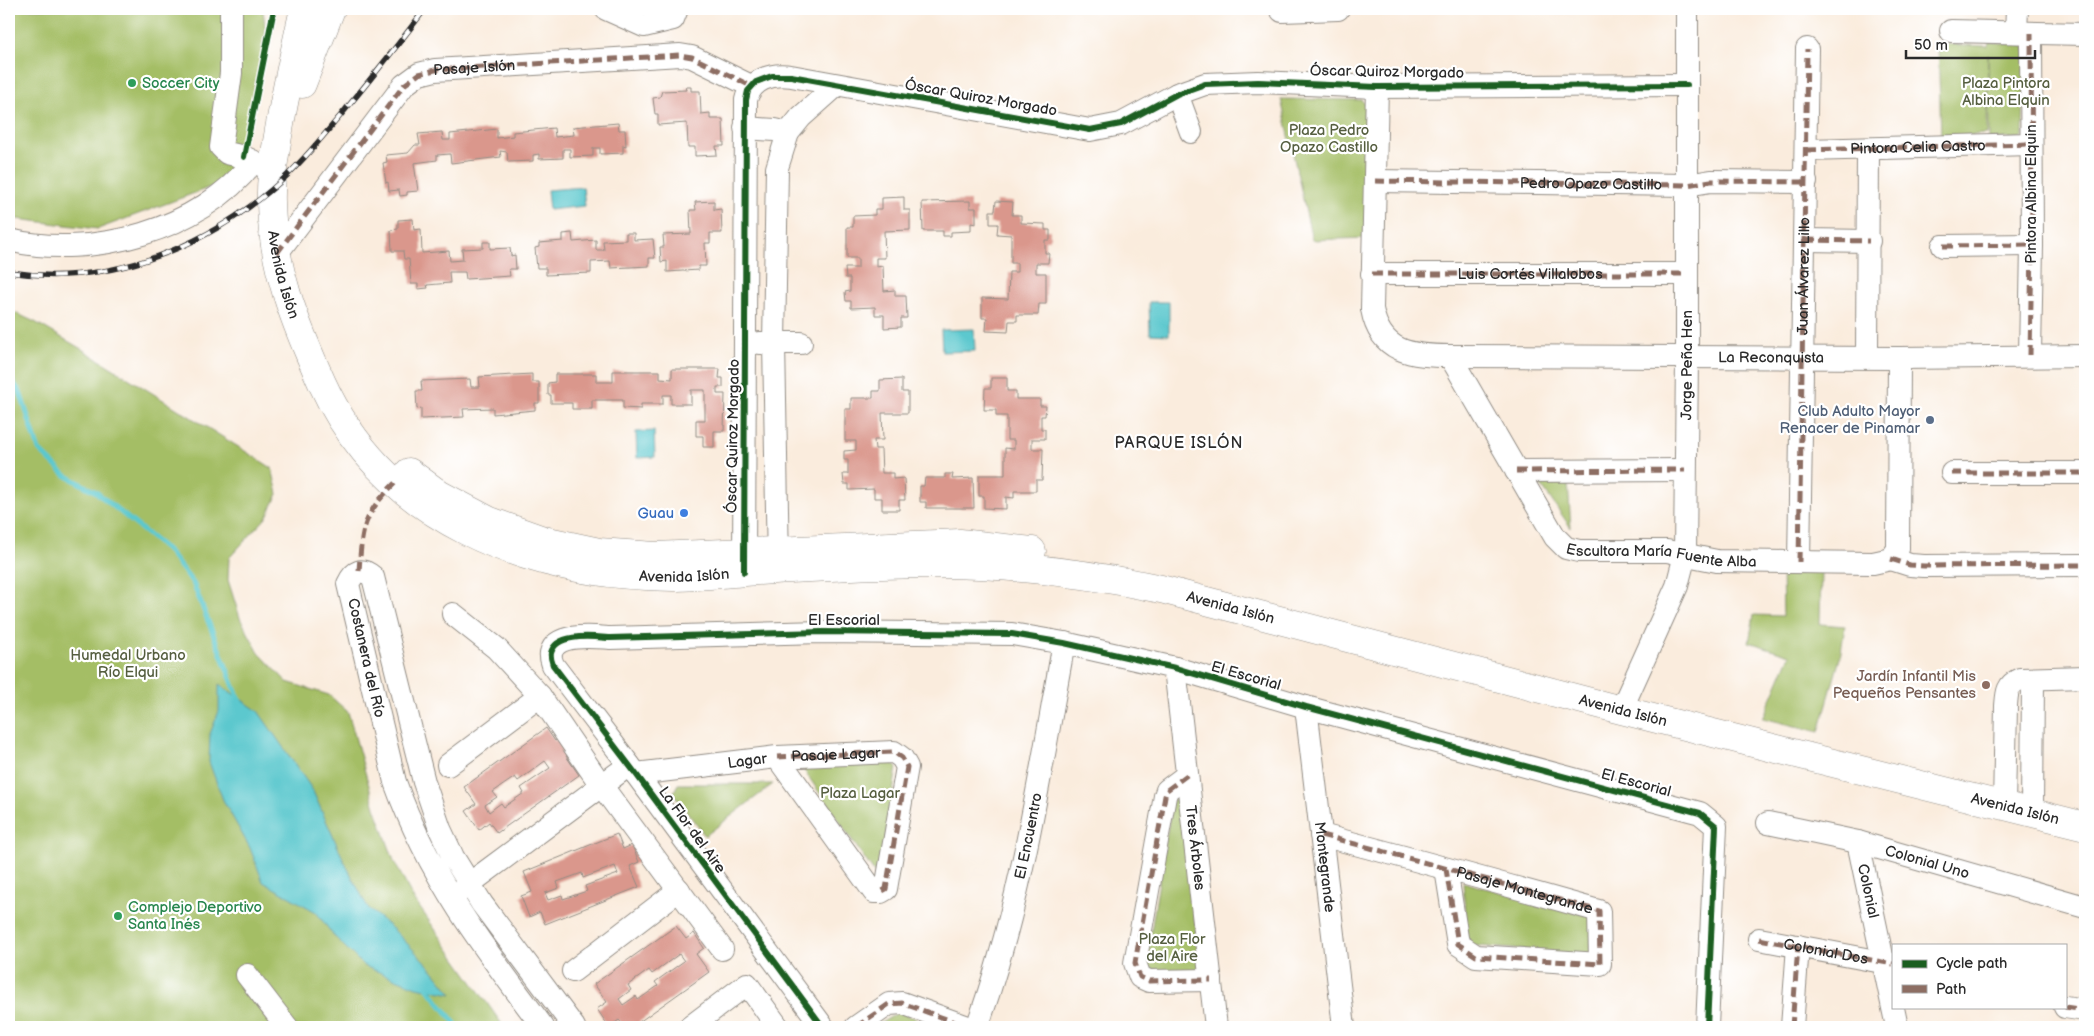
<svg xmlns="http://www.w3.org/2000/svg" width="2094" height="1036" viewBox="0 0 2094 1036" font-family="'Balsamiq Sans',sans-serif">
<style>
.green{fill:#a4be65;stroke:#687448}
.water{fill:#5bc8ce;stroke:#437a7c}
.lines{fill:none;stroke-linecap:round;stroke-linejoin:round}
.stream{stroke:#5bc8ce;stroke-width:5}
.building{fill:#da978c;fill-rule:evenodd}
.minor-casing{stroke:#928c84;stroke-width:24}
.major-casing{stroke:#928c84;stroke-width:29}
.minor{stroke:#fff;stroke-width:22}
.major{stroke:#fff;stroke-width:28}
.rail-casing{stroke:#2b2b2b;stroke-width:5.5}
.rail{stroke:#fff;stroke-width:4;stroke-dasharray:11;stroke-linecap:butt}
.quiet{stroke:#8d6e63;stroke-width:5;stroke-dasharray:10 5;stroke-linecap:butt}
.cycleway-casing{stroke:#fff;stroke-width:9}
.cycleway{stroke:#1b5e20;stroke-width:6}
.leisure-dot{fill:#2e9e5b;stroke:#fff;stroke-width:2}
.service-dot{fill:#5c6f8a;stroke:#fff;stroke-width:2}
.shop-dot{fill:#3f7fe0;stroke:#fff;stroke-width:2}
.education-dot{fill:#8d6e63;stroke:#fff;stroke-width:2}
.labels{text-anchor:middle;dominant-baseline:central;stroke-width:4.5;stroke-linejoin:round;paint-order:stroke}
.street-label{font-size:15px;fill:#2b2b2b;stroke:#fff}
.leisure-label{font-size:15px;fill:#27864d;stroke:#fff;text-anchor:start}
.park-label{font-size:15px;fill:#555e3f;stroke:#fff}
.service-label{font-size:15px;fill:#4e5e75;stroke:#fff;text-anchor:end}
.shop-label{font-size:15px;fill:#366cbe;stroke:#fff;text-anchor:end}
.education-label{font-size:15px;fill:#785e54;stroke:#fff;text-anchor:end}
.neighbourhood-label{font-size:16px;letter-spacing:1px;fill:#2b2b2b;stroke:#fff}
</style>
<rect width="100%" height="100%" fill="#fff"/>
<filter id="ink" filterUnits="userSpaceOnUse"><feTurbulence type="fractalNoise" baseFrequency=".02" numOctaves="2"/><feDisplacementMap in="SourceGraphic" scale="10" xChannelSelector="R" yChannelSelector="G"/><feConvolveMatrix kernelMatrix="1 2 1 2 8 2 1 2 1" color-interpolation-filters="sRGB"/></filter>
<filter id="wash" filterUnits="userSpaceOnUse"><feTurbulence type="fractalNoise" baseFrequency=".0096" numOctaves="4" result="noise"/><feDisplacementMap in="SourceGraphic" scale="20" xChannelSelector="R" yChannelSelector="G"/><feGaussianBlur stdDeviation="1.12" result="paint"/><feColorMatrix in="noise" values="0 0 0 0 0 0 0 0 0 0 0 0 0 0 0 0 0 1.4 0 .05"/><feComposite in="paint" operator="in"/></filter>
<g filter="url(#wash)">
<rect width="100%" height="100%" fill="#faecdd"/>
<path class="green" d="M9,9H263L266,34L244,133L227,181L98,229L9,218Z
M1989,42L2025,45L2023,138L1989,139L1988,54L1987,134L1941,137L1938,44L1988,46Z
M1281,99L1361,100L1369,107L1366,238L1312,240Z
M9,310L35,322L85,351L272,468L278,494L266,518L229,558L228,580L240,618L259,653L287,682L329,695L348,712L375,807L394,861L413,898L504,1027H9Z
M1538,481L1568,482L1571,528Z
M1782,570H1821L1820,624L1845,626L1840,658L1819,732L1763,718L1790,655L1749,642L1754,615L1783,616Z
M887,757L897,767L880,873L876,875L799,763Z
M678,784H773L705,836L673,793Z
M1181,794L1200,968L1191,975L1145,969L1172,801Z
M1463,882L1593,917L1592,956L1467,945Z
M899,1012L939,1027H874Z"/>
<path class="water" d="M583,187L585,206L549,210L547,190Z
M1149,302H1169V335L1150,334Z
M974,329L975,351L942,352L941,330Z
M654,431L655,457L637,458L636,432Z
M219,684L258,711L312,789L345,863L368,908L394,930L429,966L452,994L416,987L364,966L333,935L316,912L263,882L250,848L223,800L209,762L210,734L219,711Z"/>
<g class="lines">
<path class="stream" d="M9,377L20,392L39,450L65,475L96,492L168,551L193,583L240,702
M426,986L458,1027"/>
</g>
<g id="blocks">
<path class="building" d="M617,9H653L648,21Z
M685,87H691V91H700L701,114L710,113V119H723L724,146H716L717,155L695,156V147H688L687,123L658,125V114H655L653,98L660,97L662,91L686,90Z
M618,123L619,130H625L626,146L623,145V153L600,154V148H593V156L570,157V149H563V158L539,159V154L533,155V161L508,162L507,152L500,151L501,157L451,163L450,154L437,155V160L414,163L418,191L407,192V195L400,196L399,190L389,191L388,182L386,183L383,163L387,162L386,155L408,153L415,145H420L418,134L442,132L443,140H450V134L497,129V138L513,136V132L554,128L555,137L574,135L573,127Z
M904,197V210H910V230L884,231L885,258H876V267L883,266L884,291L895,290V296H906L907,318H901V327L884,328V315H875V307L851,308V301H846L845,292L850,291V278H846L845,268H858V258H847V227H853V216L875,215V209H882V198Z
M714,201V210L721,209L722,233H710V243H705L706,266H699V270L667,272V261L661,262L660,247H664L663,235L691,234L690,210H696L695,202Z
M970,201V208H976V224L971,223V231L951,232V236H943V231H923L922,202Z
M996,201L1013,202L1012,215H1021V223L1045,224V230H1050V240H1045V253H1049L1048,263H1036V273H1046V304H1039L1038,315H1017V321H1009L1008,332L986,331L987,318H982V298L1008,299L1009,272H1017V263H1011V235L997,234L998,224H990V211H995Z
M413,219L414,230L421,229L422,253L449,251L450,261L463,260L462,249L483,248V242H490V249L510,248L511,256L515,255L516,269H509L510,276L466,279L465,272H449L450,283L427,285L428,288L418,289V284H411L409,259H404L403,251H392L391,230L398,229V220Z
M572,233L573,242L596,240V250H604L603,241L626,240V233H634V240L653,239L655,258H649V266L611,268L610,261L591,262V273L546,275V268H537L535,248L539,247V243L563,241V234Z
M672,369H720L719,378H723V387H717V394H725L724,431H714V447H703V436H696V420H705V390H691V404H671V395H663V404H641V409L623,408V400H592V409H572V403H551V395H548V383L555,382V374H596V382H613V371H660V378L672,379Z
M532,374V382H539V403H535V410L493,414V408L463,409L464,417L421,419V408L417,409L416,391H422L421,381L470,379L471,387H480L479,377Z
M991,378H1007V391H1016V399H1040V406H1046L1045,416H1041V429H1045V439H1032V449H1043L1042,480H1036V491H1014V498L1006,497V509L984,508V496H979V475H1005V448L1014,449V440H1007V416H996V410H984L985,388H991Z
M902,379V392H908V413H882L883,440H874L875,449H881L882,473H893V479L904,478L905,500H899V510H882V498H874V489L849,490V484H844L843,474H848V460H844V451L856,450V441H845V409H851V398H873V391H880V380Z
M945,474H953L952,479L973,478L974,508H926V502H920V486H924L925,478H945Z
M546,728L555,741L563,736L573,750L566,756L579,775L497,833L489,822L479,830L466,811L476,804L464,787ZM545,761L550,768L521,788L524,793L504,807L501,803L489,812L485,805L497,797L493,792L515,777L518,781Z
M617,834L623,849L632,845L639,862L630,866L639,887L545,924L540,912L529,917L521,896L532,892L524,872ZM615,866L618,874L585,886L587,891L563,899L562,895L548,900L545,893L559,888L557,882L582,873L583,878Z
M676,926L686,939L694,933L704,948L696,954L709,972L632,1027H625L619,1020L609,1027L597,1009L607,1002L594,984ZM679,954L684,961L655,982L658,986L638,1000L636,996L623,1005L619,999L631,990L628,985L649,970L652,974Z"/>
</g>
</g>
<g filter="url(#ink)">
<use href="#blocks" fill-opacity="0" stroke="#928c84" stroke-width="1"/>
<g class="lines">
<defs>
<g id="minor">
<path d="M231,9V73L221,147L227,153L244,157L267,168"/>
<path d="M606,9L644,26L673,19L677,9"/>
<path d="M1282,11L1338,9"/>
<path d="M1951,31L2085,34"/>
<path d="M2016,32L2017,9"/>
<path id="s1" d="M1377,87L1372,309C1380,353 1412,356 1450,356L1899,358L2085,356"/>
<path d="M1177,94L1191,132"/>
<path d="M745,128L775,130L788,133"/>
<path d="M1807,150L2031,144"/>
<path id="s2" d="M1375,181L1687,185L1711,181L1806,182"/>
<path d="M9,240C91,260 201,230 253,162"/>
<path d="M1806,240L1869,241"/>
<path d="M1943,246L2032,245"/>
<path id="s3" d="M277,253L404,85L419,74L435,70L680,55L692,57L751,86"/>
<path d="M1372,274H1687"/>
<path d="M760,343H801"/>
<path d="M2030,355L2032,245L2031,33"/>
<path id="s4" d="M1450,356L1555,537L1566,548L1579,551H1667L1717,561L1873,563L1891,559L1898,549L1899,358"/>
<path d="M1867,357L1868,149"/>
<path d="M1516,471L1685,470"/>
<path d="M1952,473H2085"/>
<path d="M1891,559L1910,565L1924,566L2085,565"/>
<path id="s5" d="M1799,562L1807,49"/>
<path d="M778,566L774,343L777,168L788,133L801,117L837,85"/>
<path d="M744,570L746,100C751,79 772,73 791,76L1090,130L1121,124L1177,94L1205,84L1258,82L1377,87L1687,85"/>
<path d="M453,614L496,648L540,696L601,785L722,949"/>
<path id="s6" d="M1175,668L1216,1027"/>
<path id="s7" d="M1306,707L1344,1027"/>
<path id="s8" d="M1621,710L1677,586L1685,555L1687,357V9"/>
<path d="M448,765L540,696"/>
<path id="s9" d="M636,774L777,757L894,752L902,758L907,767L886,889L881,892H874L777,757"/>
<path d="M1187,775L1167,790L1165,796L1135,963L1140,977L1149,981L1211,980"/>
<path d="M2004,806L2006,706C2007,692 2007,685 2020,679L2085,677"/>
<path d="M2032,813L2033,679"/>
<path id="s10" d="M1768,823L1858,842L2085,907"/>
<path d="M1321,835C1414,859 1506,885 1599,911L1600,964L1476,956L1458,944L1446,869"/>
<path id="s11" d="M1858,842L1897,1027"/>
<path d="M457,893L629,765"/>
<path id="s12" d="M1759,939L1893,964"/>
<path d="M573,971L679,890"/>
<path d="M247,975L287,1027"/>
<path d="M2065,1007L2085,1010"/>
<path d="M543,1027C484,949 428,875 395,782L348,584C354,571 361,567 373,577L424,782L440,829L453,857L482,904L574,1027"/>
<path d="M690,1027L747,984L778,1027"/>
<path d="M823,1027L636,774L553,665C552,662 550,657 551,653C556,632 594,637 610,638L822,632L1012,634L1064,643L1175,668L1306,707L1700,813L1716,826L1707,1027"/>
<path d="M856,1027L889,1004L902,1003L968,1027"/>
<path id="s13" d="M977,1027C1022,903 1040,772 1064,643"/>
<path d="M1792,1027L1798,946"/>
</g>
<g id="major">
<path id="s14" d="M304,9C295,49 286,90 279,130C275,154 270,178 271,202C272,267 296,325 322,383C385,521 529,576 673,577C697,577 721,574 745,572C803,568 862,565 921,564C1002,563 1082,572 1161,589L1621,710L2085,826"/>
<path d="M302,84L331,9"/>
<path d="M409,472L439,494L490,521L543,540L599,552L655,556L960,543L1032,551"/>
</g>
</defs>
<use href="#minor" class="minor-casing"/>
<use href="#major" class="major-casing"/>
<use href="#minor" class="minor"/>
<use href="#major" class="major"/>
<defs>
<path id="rail" d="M9,272C104,287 198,251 271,190C297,168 319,141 341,115C370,80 398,45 425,9"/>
</defs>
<use href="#rail" class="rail-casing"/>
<use href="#rail" class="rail"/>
<g class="quiet">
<path id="s15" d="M1807,150L2031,144"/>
<path d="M1375,181L1687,185L1711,181L1806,182"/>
<path d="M1806,240L1869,241"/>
<path d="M1943,246L2032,245"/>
<path d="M277,253L404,85L419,74L435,70L680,55L692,57L751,86"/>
<path id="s16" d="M1372,274H1687"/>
<path d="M2030,355L2032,245L2031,33"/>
<path d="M1516,471L1685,470"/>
<path d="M1952,473H2085"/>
<path d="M1891,559L1910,565L1924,566L2085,565"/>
<path d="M1799,562L1807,49"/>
<path d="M359,571C362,527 363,515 395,483"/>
<path id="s17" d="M777,757L894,752L902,758L907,767L886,889L881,892"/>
<path d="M1187,775L1167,790L1165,796L1135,963L1140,977L1149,981L1211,980"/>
<path id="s18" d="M1321,835C1414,859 1506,885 1599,911L1600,964L1476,956L1458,944L1446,869"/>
<path d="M1759,939L1893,964"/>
<path d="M2065,1007L2085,1010"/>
<path d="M856,1027L889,1004L902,1003L968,1027"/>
<path d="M1792,1027L1798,946"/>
</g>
<defs>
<path id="cycleway" d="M244,157L274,9
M744,572L746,100L748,91L756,82L772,76H791L1090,130L1121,124L1177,94L1205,84L1258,82L1377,87L1687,85
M823,1027L636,774L553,665C552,662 550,657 551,653C556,632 594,637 610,638L822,632L1012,634L1064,643L1175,668L1306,707L1700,813L1716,826L1707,1027"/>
</defs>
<use href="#cycleway" class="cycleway-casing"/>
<use href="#cycleway" class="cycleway"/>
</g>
</g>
<g class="leisure-dot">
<circle cx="132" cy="83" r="5"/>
<circle cx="118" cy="916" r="5"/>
</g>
<circle class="service-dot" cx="1930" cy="420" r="5"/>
<circle class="shop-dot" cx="684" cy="513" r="5"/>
<circle class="education-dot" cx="1986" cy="685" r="5"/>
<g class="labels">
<g class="street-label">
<text stroke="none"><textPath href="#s3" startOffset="285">Pasaje Islón</textPath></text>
<text transform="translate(1387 72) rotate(1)">Óscar Quiroz Morgado</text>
<text transform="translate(981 98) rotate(10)">Óscar Quiroz Morgado</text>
<text stroke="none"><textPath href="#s15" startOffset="111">Pintora Celia Castro</textPath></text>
<text stroke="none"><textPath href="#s2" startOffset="216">Pedro Opazo Castillo</textPath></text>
<text transform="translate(2031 194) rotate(-90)">Pintora Albina Elquin</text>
<text stroke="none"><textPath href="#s14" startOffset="270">Avenida Islón</textPath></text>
<text stroke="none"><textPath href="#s16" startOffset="158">Luis Cortés Villalobos</textPath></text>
<text stroke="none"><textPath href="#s5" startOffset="286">Juan Álvarez Lillo</textPath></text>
<text stroke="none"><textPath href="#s1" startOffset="645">La Reconquista</textPath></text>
<text stroke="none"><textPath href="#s8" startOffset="358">Jorge Peña Hen</textPath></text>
<text transform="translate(733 436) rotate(-89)">Óscar Quiroz Morgado</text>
<text stroke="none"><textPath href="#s4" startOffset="321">Escultora María Fuente Alba</textPath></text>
<text stroke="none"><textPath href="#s14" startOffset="821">Avenida Islón</textPath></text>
<text stroke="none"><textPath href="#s14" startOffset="1372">Avenida Islón</textPath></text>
<text x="844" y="620">El Escorial</text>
<text transform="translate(366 658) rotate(77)">Costanera del Río</text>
<text transform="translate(1246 676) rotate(16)">El Escorial</text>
<text stroke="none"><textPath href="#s14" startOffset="1778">Avenida Islón</textPath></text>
<text stroke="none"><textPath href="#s17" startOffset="59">Pasaje Lagar</textPath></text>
<text stroke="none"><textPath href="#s9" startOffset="112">Lagar</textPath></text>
<text transform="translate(1636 783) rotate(15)">El Escorial</text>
<text stroke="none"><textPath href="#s14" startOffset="2182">Avenida Islón</textPath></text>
<text transform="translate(692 830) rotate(54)">La Flor del Aire</text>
<text stroke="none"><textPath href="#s13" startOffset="198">El Encuentro</textPath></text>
<text stroke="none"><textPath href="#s6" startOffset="181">Tres Árboles</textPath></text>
<text stroke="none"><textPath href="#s10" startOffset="164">Colonial Uno</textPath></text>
<text stroke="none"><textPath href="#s7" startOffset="161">Montegrande</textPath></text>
<text stroke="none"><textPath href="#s18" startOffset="211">Pasaje Montegrande</textPath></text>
<text stroke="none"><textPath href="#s11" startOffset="50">Colonial</textPath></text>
<text stroke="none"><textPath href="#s12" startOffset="68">Colonial Dos</textPath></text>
</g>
<g class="leisure-label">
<text x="142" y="83">Soccer City</text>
<text x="128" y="907">Complejo Deportivo<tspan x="128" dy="17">Santa Inés</tspan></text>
</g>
<g class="park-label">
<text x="2006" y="83">Plaza Pintora<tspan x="2006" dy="17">Albina Elquin</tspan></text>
<text x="1329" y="130">Plaza Pedro<tspan x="1329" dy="17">Opazo Castillo</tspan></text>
<text x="128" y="655">Humedal Urbano<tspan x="128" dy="17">Río Elqui</tspan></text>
<text x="860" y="793">Plaza Lagar</text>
<text x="1172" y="939">Plaza Flor<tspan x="1172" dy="17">del Aire</tspan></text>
</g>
<g class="service-label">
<text x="1920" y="411">Club Adulto Mayor<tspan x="1920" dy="17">Renacer de Pinamar</tspan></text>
</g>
<g class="shop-label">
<text x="674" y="513">Guau</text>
</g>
<g class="education-label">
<text x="1976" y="676">Jardín Infantil Mis<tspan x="1976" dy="17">Pequeños Pensantes</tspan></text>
</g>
<g class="neighbourhood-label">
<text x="1179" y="443">PARQUE ISLÓN</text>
</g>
</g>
<rect width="2094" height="1036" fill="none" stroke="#fff" stroke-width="30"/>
<rect x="1892" y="944" width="175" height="65" fill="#ffffff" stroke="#aaaaaa"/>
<rect x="1902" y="960" width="25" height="8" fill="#1b5e20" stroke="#aaaaaa"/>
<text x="1936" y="968" font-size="15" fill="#2b2b2b">Cycle path</text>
<rect x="1902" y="985" width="25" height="8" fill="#8d6e63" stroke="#aaaaaa"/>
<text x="1936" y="994" font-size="15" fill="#2b2b2b">Path</text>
<path d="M1906 50v8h129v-8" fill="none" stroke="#2b2b2b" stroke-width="2.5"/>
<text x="1914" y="50" font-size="15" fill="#2b2b2b" stroke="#ffffff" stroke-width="4" paint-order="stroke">50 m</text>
</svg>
